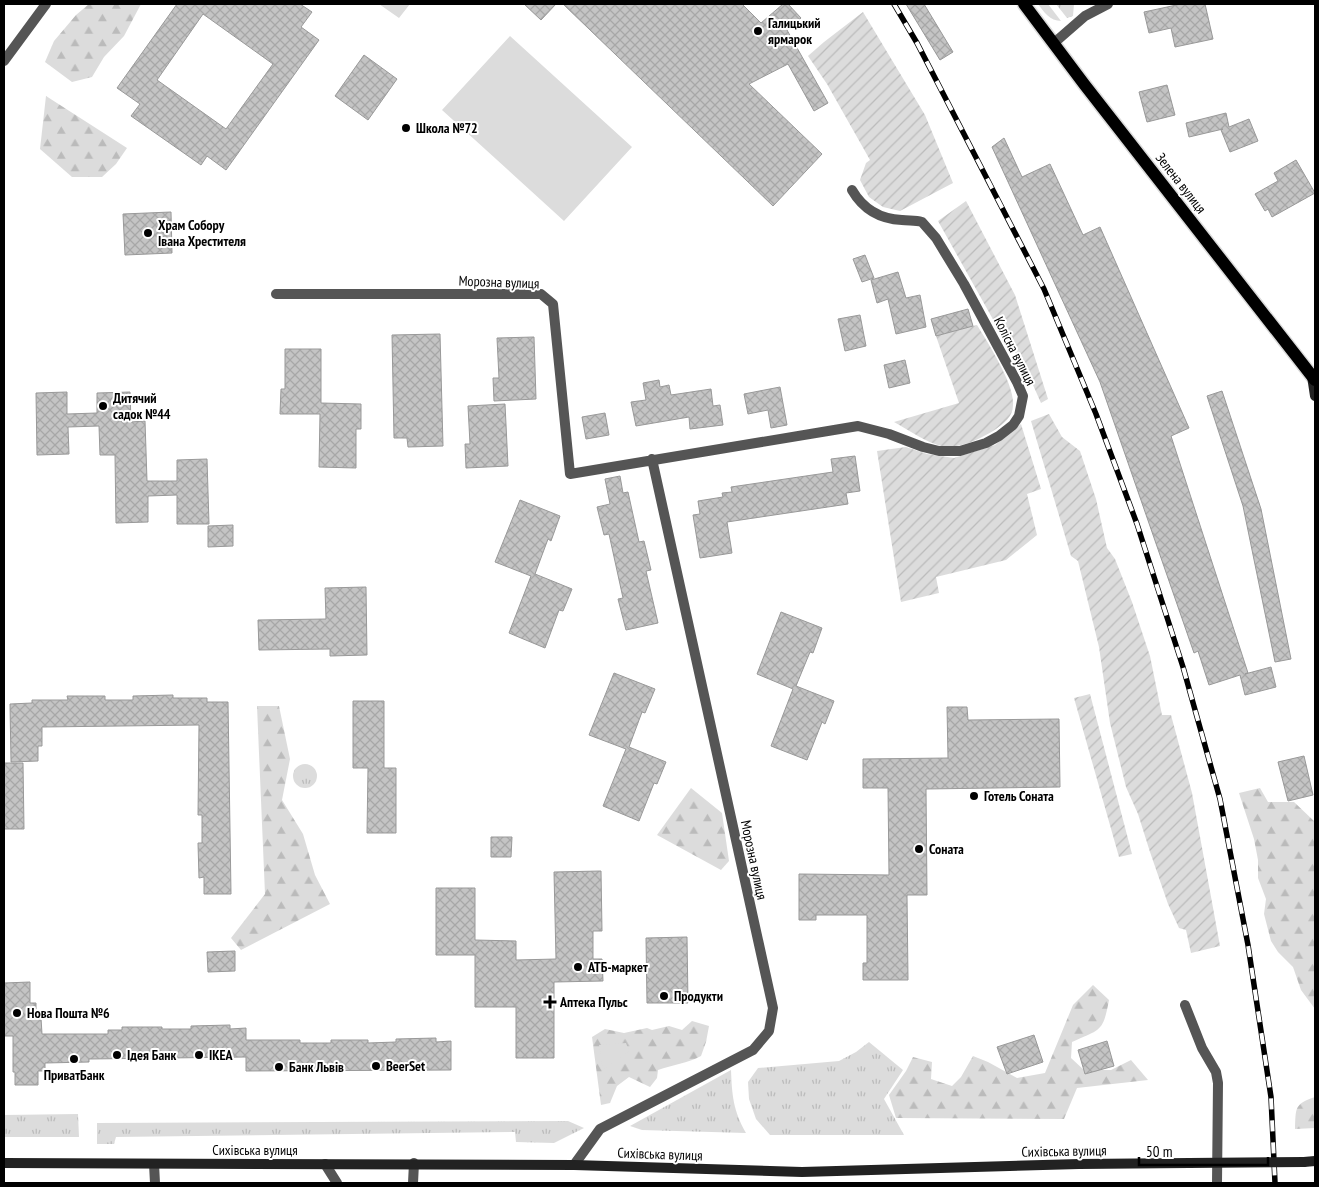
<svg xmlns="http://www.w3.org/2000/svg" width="1319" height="1187" viewBox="0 0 1319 1187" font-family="'PT Sans Narrow',sans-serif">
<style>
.grass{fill:url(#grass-tufts)}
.forest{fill:url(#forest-firs)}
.park{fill:#dcdcdc}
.garden{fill:url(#garden-furrows)}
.building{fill:url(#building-cross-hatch);stroke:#999;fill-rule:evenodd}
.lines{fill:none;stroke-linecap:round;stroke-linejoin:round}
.primary-casing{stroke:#dbdbdb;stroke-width:15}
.minor{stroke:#555;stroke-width:10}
.tertiary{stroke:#555;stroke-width:10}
.secondary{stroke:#222;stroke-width:10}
.primary{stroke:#000;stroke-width:12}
.rail-casing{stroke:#000;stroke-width:5.5}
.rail{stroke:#fff;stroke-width:4;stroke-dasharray:11;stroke-linecap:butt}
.secondary-bridge{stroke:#222;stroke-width:10}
.poi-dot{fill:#000;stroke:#fff;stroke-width:2}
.labels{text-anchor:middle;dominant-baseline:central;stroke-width:4;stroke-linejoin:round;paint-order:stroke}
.poi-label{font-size:14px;font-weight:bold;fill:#000;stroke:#fff;text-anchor:start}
.street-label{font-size:14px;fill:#000;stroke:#fff}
</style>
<defs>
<pattern id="grass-tufts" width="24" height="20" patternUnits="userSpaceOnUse" patternTransform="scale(1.25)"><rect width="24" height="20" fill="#dcdcdc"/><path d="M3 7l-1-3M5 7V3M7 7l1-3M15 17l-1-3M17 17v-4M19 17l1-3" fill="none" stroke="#bbb"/></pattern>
<pattern id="forest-firs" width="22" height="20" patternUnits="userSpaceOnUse" patternTransform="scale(1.25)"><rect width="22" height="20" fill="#dcdcdc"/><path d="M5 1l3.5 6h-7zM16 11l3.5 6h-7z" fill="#bbb"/></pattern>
<pattern id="garden-furrows" width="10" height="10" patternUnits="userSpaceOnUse" patternTransform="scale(1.25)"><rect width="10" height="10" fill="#dcdcdc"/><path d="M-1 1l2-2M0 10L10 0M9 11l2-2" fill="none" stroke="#bbb"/></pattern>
<pattern id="building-cross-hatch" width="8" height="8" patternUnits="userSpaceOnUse" patternTransform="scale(1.25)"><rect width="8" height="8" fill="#c4c4c4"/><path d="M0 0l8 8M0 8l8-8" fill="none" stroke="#a7a7a7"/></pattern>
</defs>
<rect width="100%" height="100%" fill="#fff"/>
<path class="grass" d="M1038,4H1048L1061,21C1050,21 1044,12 1038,4Z
M1056,4H1074L1073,16L1067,18Z
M293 776a12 12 0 1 1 24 0a12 12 0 1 1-24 0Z
M869,1042L903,1070L884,1099L904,1135H770L756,1119L749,1099L748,1082L758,1068L839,1061L856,1052Z
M731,1070C732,1095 733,1110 746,1133L642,1130L630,1126Z
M78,1114L79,1137H4V1115Z
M568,1121L584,1128L554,1143L516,1142L515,1132L116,1137L114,1144H97V1123Z"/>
<path class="forest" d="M89,4H141L124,36L104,57L92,77L72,82L45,62L54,41L76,15Z
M46,96L127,148L116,164L102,177H72L40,149Z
M257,706H279L290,759L282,800L303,834L315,875L330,904L241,950L231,938L265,894Z
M691,788L722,813L729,861L721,870L657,835Z
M1260,788L1268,802H1294L1315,822V1009L1301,990L1293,967L1278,952L1271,941L1264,914L1266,899L1258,878V860L1254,839L1239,793Z
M1093,985L1109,1000C1103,1032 1101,1029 1072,1042L1071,1058L1084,1070H1111L1131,1060L1148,1080L1077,1088L1064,1119L896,1118L889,1095L906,1071L913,1057L932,1062L931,1079L952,1086L961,1077L973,1056L988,1062L1017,1078L1045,1073L1073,1005Z
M692,1021L709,1026L706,1042L701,1056C688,1063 672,1065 658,1070L657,1078L650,1087L629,1077L617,1086L610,1103L601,1105L592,1037L605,1029L624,1033L647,1028L652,1030L669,1026L682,1030Z
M1315,1097V1128L1295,1129C1296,1108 1294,1104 1315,1097Z"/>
<path class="park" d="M379,4H410L399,18Z
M510,36L632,147L564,221L442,110Z
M626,1043L629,1051L603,1070L599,1045Z"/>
<path class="garden" d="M863,12L925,115L953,183L900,211L883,207L869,197L860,180L866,163L870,160L827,84L808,56L824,42Z
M966,201L1015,295L1048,399L1041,403L1025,367L995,323L938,221Z
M977,325C988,343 1015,385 1013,405C1013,417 1004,423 996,429C979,440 955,452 935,444C921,439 907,429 894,422L959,403L936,336Z
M1049,414L1062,437L1080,451L1096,499L1107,548L1115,559L1132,602L1150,656L1162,715H1171L1192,793L1220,946L1191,953L1186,930L1179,928L1168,904L1150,852L1138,814L1126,787L1110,723L1099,647L1078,561L1071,556L1031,421Z
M1021,424L1041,489L1027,494L1037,535L1006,560L936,577L939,593L901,602L877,451L906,447L927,454L954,458L995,445Z
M1090,694L1132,854L1119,857L1074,698Z"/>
<path class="building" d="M177,4H300L312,12L301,27L319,40L226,170L207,156L201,165L131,116L140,104L117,88ZM203,14L273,64L226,129L157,80Z
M524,4H556L541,20Z
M563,4H742L761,23L783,4H788L801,18L787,30L828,103L814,111L788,64L749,84L822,154L773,206Z
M906,4H924L953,52L940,60Z
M1181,4H1205L1213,39L1175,47L1171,28L1149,33L1144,12Z
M364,55L397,79L368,120L335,96Z
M1167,85L1175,115L1147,122L1139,92Z
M1226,113L1229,127L1249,119L1258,141L1230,152L1221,130L1223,129L1189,137L1186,123Z
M1004,138L1022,177L1050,164L1083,235L1100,227L1189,428L1171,436L1248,673L1245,674L1271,667L1276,687L1245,695L1240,675L1209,685L1198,651L1194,653L1100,382L992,147Z
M1296,160L1315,193L1272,217L1268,209L1265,211L1255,194L1278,181L1274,173Z
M171,212L172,253L125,255L123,214Z
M865,255L874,278L862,282L853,259Z
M898,272L906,298L920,295L926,327L896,334L888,299L877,303L871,280Z
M968,309L973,326L936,336L931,319Z
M860,315L866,346L845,351L838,319Z
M440,334L443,446L408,447L407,438H394L392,335Z
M534,337L536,399L494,401L493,378H499L497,338Z
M285,349H321V403L361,404V429H356V468L319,467L320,414H280L281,389H285Z
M905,360L910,383L889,388L884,365Z
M659,380L660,387L669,385L671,395L711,389L713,406L720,405L723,425L690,429L689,417L636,426L631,402L646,400L643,383Z
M780,387L787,425L771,428L768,410L748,414L744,394Z
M1222,391L1261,509L1291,659L1275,662L1243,506L1207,396Z
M67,392V414L97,413V393L130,392L131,422L145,421L147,481H177V460L207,459L209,524H177V495L148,496V522L116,523L115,455H100L99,426L68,427L69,454L37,455L36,393Z
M505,404L508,466L466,468L465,444H470L468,406Z
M605,413L609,435L586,439L582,417Z
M855,456L860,491L846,493L848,504L727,522L732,553L700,558L693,515L700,514L698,501L723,497L722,493L732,492L731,487L833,472L831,459Z
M620,476L623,493L628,492L639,542L644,541L651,570L646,571L658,623L626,630L618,599L623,598L609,534L604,535L597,507L610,504L605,479Z
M520,500L560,516L551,541L548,539L535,574L572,589L563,611L559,610L545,648L509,633L531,576L495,562Z
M233,525V546L208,547V526Z
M366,587L367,655L330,656V649L259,650L258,620L326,619L325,588Z
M781,612L822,628L813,653L810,652L796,686L834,701L825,724L822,722L807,760L771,746L793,689L757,674Z
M614,673L655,689L645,713L642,712L629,747L666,762L657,784L654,783L639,821L603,806L626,749L589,735Z
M173,695V698H207V702H228L231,894H204V877L199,878L198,843H202V815H198L199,725L42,727V746H38V761L11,762L10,704L32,703V700H68L67,696H105V700H133V696Z
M353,701H384V768H396V833H367L368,768H353Z
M947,707H967L968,720L1059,719L1060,787L926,789L927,895H907L908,980H863V963H867V915H816V920H799V874L889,875L888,788H863V759L948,758Z
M1304,756L1313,795L1288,801L1278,762Z
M4,763H23L24,829H4Z
M491,837H512L511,857H491Z
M601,871L602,931H593V959H602L603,981L554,982V1058H516V1007H475V955H436V888H475V940L516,941V960L556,959L554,872Z
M687,937L688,1003H647L646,938Z
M235,951V971L208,972L207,952Z
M30,982V1003H36V1017L41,1018L42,1034H108V1030H122V1027H162V1029H191V1026L230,1025V1029L246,1028V1040H300V1043H331V1040H368V1043L396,1042V1039L436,1038V1042L451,1041V1070L246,1071V1057L89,1059V1062L45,1063V1071H38V1085H15V1072H13V1036H4V983Z
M1034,1035L1043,1062L1007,1074L997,1047Z
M1107,1041L1114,1066L1085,1074L1078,1050Z"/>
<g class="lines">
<defs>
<path id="primary" d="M1024,4L1084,84L1315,380"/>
</defs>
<use href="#primary" class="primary-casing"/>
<path class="minor" d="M1054,43L1085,16L1108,4
M276,294H541L553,304L570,474L858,426L889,434L923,447L939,451H960L986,443L999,436L1013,425L1019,416L1023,396L1017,382L964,284L936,238L922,222C915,220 909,221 902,220C879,219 863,209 852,190
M1185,1005L1202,1048L1216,1072L1218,1083L1217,1183
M154,1164L155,1183
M325,1164L337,1183
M574,1165L600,1129L753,1050L769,1031L773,1008L652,459
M413,1183L414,1163"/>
<path class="tertiary" d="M4,61L46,4"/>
<path class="secondary" d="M1312,376L1315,396
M1304,1162L1315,1161
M4,1163L574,1165L802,1172L1079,1164"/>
<use href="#primary" class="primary"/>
<defs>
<path id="rail" d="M894,4L917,43L1044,289L1096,414L1137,524L1183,667L1220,799L1248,945L1271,1097L1275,1183"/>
</defs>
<use href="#rail" class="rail-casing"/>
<use href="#rail" class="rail"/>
<path class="secondary-bridge" d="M1079,1164L1304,1162"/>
</g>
<g class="poi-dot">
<circle cx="758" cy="31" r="5"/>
<circle cx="406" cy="128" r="5"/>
<circle cx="148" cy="233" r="5"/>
<circle cx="103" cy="406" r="5"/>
<circle cx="974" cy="796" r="5"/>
<circle cx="919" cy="849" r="5"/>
<circle cx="578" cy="967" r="5"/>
<circle cx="664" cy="996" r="5"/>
<path d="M547.5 994.5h5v5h5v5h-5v5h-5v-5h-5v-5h5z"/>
<circle cx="17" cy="1013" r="5"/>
<circle cx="117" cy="1055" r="5"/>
<circle cx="199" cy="1055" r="5"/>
<circle cx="74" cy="1059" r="5"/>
<circle cx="376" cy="1066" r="5"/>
<circle cx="279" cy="1067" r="5"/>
</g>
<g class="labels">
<g class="poi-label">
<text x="768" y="23">Галицький<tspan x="768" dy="16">ярмарок</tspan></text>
<text x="416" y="128">Школа №72</text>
<text x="158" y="225">Храм Собору<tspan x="158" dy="16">Івана Хрестителя</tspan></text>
<text x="113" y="398">Дитячий<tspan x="113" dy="16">садок №44</tspan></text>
<text x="984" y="796">Готель Соната</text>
<text x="929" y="849">Соната</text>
<text x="588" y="967">АТБ-маркет</text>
<text x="674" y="996">Продукти</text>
<text x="560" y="1002">Аптека Пульс</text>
<text x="27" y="1013">Нова Пошта №6</text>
<text x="127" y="1055">Ідея Банк</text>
<text x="209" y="1055">IKEA</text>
<text x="386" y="1066">BeerSet</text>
<text x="289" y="1067">Банк Львів</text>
<text x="74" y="1075" text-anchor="middle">ПриватБанк</text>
</g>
<g class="street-label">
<text transform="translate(1181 183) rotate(52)">Зелена вулиця</text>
<text transform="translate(499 282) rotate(2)">Морозна вулиця</text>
<text transform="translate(1015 351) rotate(63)">Колісна вулиця</text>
<text transform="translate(754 860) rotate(78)">Морозна вулиця</text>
<text x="255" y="1150">Сихівська вулиця</text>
<text transform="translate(1064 1151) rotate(-1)">Сихівська вулиця</text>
<text transform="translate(660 1154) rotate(2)">Сихівська вулиця</text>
</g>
</g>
<rect width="1319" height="1187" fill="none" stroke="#000000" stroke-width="10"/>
<path d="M1139 1157v8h129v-8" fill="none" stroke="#000000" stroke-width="2.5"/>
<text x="1146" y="1157" font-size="15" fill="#000000" stroke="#ffffff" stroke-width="4" paint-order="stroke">50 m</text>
</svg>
